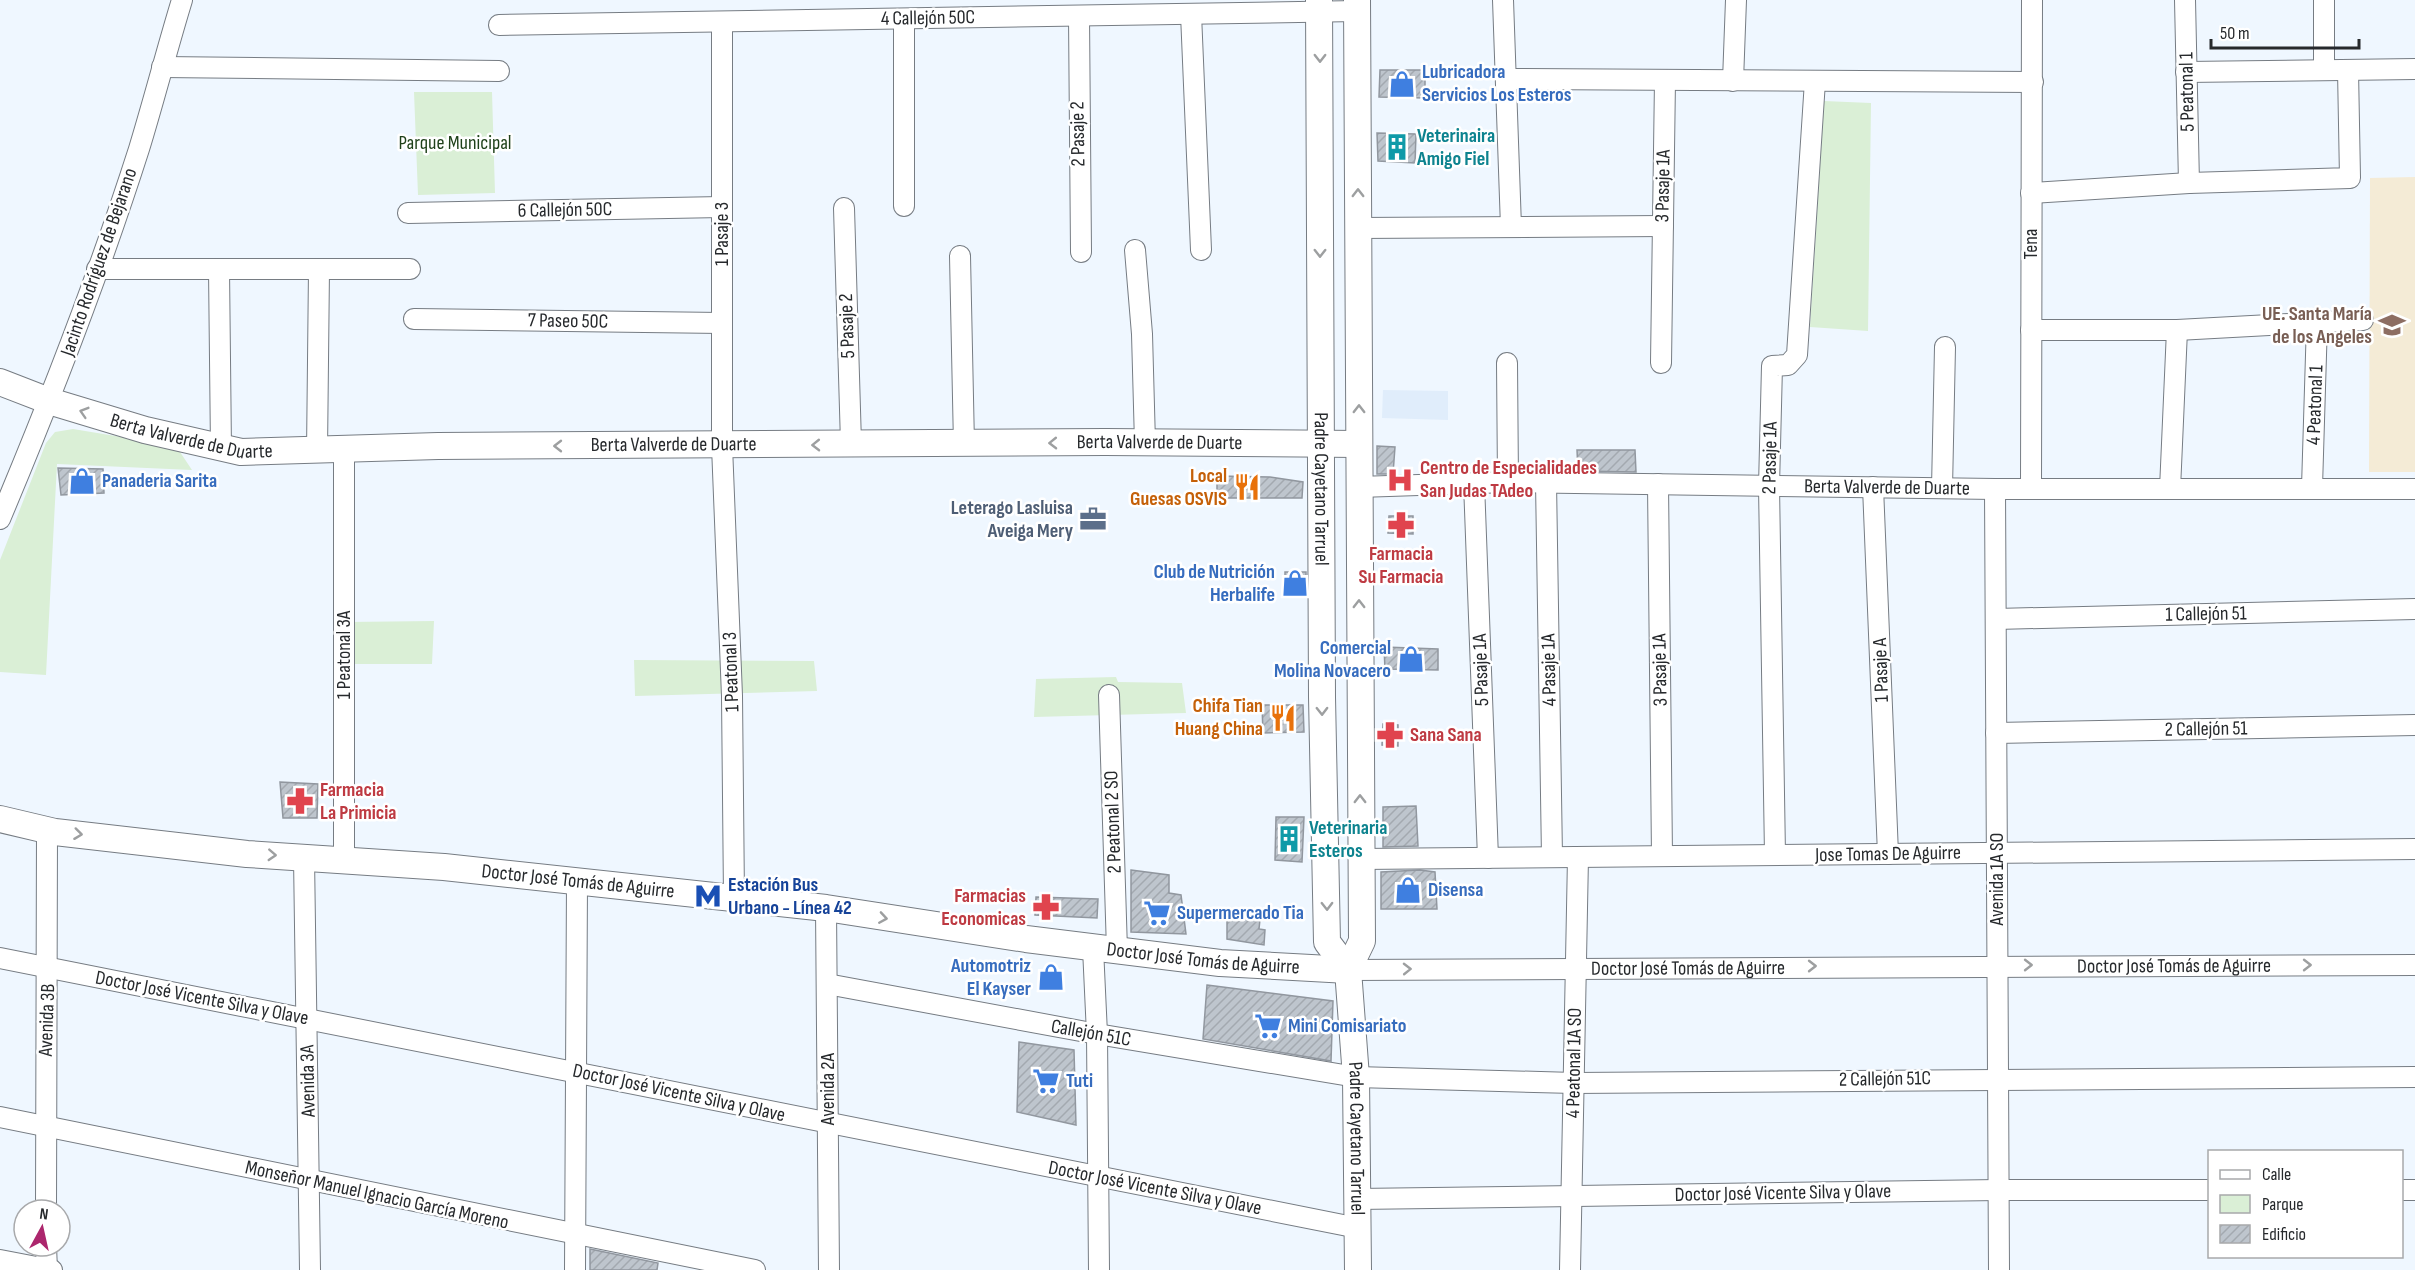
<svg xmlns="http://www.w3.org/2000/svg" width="2415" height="1270" viewBox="0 0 2415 1270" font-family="'Sofia Sans Condensed',sans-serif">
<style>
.built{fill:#e0edfb}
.education{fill:#f4ebd6}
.green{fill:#daefd6}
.building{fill:url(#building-hatch);stroke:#91979f;stroke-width:1.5}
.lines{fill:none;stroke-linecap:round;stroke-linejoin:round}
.minor-casing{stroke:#767c83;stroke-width:22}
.tertiary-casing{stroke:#767c83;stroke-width:28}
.minor{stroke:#fff;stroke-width:20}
.tertiary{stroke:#fff;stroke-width:26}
.oneway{stroke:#9d9fa0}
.labels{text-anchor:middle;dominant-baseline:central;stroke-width:5;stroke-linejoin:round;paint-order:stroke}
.street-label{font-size:20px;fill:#26292c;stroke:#fff}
.shop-label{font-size:20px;font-weight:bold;fill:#366cbe;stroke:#fff;text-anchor:start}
.culture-label{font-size:20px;font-weight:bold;fill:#0d838f;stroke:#fff;text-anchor:start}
.park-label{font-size:20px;fill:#1f411a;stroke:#fff}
.education-label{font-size:20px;font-weight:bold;fill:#785e54;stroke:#fff;text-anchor:end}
.health-label{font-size:20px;font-weight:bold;fill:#be3a42;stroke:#fff;text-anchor:start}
.food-label{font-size:20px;font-weight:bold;fill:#c56008;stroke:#fff;text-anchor:end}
.service-label{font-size:20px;font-weight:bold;fill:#4e5e75;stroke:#fff;text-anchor:end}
.transit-label{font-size:20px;font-weight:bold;fill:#164399;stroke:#fff;text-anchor:start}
</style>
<defs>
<pattern id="building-hatch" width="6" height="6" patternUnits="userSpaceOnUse" patternTransform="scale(1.5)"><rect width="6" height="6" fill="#bec5cd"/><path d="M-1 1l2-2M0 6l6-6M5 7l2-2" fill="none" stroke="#a3a9b0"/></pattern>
</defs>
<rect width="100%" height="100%" fill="#eff7ff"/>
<path class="built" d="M1383,390L1448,391V420L1382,418Z"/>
<path class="education" d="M2415,177V472H2369L2370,178Z"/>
<path class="green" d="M414,92H492L495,193L418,195Z
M1824,101L1871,103L1868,331L1810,327Z
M73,429L176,446L192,470L57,464L46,675L0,672V560L46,443L55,432Z
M434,621L432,664H348L347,622Z
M634,660L814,661L817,691L635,696Z
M1116,677L1118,682L1182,683L1186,713L1034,717L1036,679Z"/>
<path class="building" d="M1380,70H1425V98L1379,97Z
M1377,133L1416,134L1415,163L1378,161Z
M1377,446L1395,447L1393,474H1377Z
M1577,450H1635L1636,472L1578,471Z
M58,468L103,469L104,493L61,495Z
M1217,476L1270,477L1303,482L1302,498H1217Z
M1389,516H1413V534L1388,533Z
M1285,572H1306V595L1285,593Z
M1384,647L1438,649V670L1385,669Z
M1262,705H1303L1304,732L1263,733Z
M1383,724L1398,725V746L1382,745Z
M280,782L318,784L317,818H283Z
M1416,806L1418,846L1383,847V807Z
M1276,817H1304L1302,862L1275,860Z
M1131,870L1169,875V893L1181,895L1186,934L1131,932Z
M1420,870L1435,872L1437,909H1381V872Z
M1036,897L1098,899L1097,918L1035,915Z
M1227,909L1261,910L1259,929L1265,930L1264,945L1227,939Z
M1207,985L1333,1001L1331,1061L1203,1039Z
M1019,1042L1074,1050L1076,1125L1017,1112Z
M590,1249L658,1263L657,1270H590Z"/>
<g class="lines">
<defs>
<g id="minor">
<path d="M1503,0L1511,227"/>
<path d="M2185,0L2189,183"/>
<path d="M2324,0V70"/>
<path d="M1191,14L1201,250"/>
<path d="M1079,16L1081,252"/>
<path d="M722,22V446L732,696L734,898"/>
<path d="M499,25L1357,11"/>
<path d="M162,67L499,71"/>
<path d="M2186,72L2415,69"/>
<path d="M1506,79L2033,82"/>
<path d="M1733,81L1736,0"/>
<path d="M2031,193L2189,183L2350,178L2348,70"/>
<path d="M904,206V19"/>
<path d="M844,208L851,443"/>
<path d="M408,213L722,207"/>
<path d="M1358,228L1663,226"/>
<path d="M1135,250L1142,334L1145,443"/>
<path d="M960,256L964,445"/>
<path d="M97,269H410"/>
<path d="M219,269L221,450"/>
<path d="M414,319L722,323"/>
<path d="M2031,330H2177L2363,320"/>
<path d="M1507,363L1508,482"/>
<path d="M1661,363L1665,80"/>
<path d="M344,450V859"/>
<path d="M317,452L319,269"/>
<path d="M1546,482L1552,857"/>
<path d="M1474,483L1488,858"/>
<path d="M1658,484L1662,856"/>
<path id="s1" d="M1359,487L1508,482L1995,489H2415"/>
<path d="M1873,487L1888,854"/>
<path d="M2312,487L2317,322"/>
<path d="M1942,488L1945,347"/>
<path d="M2031,488L2032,0"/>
<path d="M1995,489L1999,1270"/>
<path d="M2170,489L2177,330"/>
<path d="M0,519C51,398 99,274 139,149C154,100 167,49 182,0"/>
<path d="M1996,619L2415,609"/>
<path d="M1109,695L1117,950"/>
<path d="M1996,733L2415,725"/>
<path d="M1775,855L1769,486L1772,366L1788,365L1797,355L1815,81"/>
<path d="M304,857L310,1270"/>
<path d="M1360,859L2415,849"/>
<path d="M826,908L829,1270"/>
<path d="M1093,948L1097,1034L1099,1270"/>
<path d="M0,958L1358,1228"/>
<path id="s2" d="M1348,970L2415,965"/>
<path d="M827,984L1097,1034L1356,1077L1574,1083L2415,1077"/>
<path d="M0,1117L755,1270"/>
<path d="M2402,1190H2415"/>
<path d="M1357,1199L1999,1190H2210"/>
<path d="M46,1210L47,830"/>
<path d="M46,1246L47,1270"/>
<path d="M0,1260L52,1270"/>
<path d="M575,1270L577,882"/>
<path d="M1570,1270L1578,857"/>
</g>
<g id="tertiary">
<path id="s3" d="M1319,0L1322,697L1327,942L1348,970"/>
<path id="s4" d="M1357,0L1362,941L1348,970L1356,1077L1358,1270"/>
<path id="s5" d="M0,382L49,401L145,430L241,452L438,446L1105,442L1359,444"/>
<path id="s6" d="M0,819L55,832L247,854L444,867L826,908L1026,939L1220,963L1348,970"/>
</g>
</defs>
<use href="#minor" class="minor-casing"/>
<use href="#tertiary" class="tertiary-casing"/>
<use href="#minor" class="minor"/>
<use href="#tertiary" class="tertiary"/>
</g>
<defs><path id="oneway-chevron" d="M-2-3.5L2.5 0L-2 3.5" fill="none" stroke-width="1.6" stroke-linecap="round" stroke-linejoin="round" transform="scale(1.5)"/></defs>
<g class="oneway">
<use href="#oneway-chevron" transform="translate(1320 58) rotate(90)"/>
<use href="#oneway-chevron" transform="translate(1358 193) rotate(-90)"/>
<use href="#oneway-chevron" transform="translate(1320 253) rotate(90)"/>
<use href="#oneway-chevron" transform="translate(1359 409) rotate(-90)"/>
<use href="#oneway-chevron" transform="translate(84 412) rotate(-163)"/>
<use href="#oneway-chevron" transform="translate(1053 443) rotate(179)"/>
<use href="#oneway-chevron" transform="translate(816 445) rotate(179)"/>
<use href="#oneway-chevron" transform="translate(558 446) rotate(180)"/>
<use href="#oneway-chevron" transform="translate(1359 604) rotate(-90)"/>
<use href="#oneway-chevron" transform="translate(1322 711) rotate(89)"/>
<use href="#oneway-chevron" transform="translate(1360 799) rotate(-90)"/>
<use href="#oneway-chevron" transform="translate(78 834) rotate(7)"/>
<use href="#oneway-chevron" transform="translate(272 855) rotate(3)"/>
<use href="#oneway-chevron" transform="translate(1327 906) rotate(89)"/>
<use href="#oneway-chevron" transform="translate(883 918) rotate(9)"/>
<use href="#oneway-chevron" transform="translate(2028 965)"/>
<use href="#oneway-chevron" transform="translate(2307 965)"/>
<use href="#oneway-chevron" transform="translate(1812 966)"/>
<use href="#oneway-chevron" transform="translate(1407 969) rotate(-1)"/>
</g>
<defs>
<symbol id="shop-bare" viewBox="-9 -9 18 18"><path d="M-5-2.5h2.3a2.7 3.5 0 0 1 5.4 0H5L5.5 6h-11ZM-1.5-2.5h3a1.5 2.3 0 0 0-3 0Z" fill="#3f7fe0" stroke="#fff" stroke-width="2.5" paint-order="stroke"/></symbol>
<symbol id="building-bare" viewBox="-9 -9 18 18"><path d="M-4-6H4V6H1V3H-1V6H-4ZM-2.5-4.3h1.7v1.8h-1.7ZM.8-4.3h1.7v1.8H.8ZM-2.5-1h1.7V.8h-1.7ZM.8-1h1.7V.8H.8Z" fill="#0f9aa8" stroke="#fff" stroke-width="2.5" paint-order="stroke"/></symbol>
<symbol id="school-bare" viewBox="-9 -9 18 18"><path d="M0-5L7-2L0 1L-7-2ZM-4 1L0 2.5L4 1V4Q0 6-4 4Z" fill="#8d6e63" stroke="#fff" stroke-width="2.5" paint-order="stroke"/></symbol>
<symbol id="hospital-bare" viewBox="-9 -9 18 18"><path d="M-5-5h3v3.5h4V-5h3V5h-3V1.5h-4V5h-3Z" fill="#e0444e" stroke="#fff" stroke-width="2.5" paint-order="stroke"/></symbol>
<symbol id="restaurant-bare" viewBox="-9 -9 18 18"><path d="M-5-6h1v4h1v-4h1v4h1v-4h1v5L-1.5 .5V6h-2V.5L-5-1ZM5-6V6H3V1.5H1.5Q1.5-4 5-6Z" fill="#e8710a" stroke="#fff" stroke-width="2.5" paint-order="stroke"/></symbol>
<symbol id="office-bare" viewBox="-9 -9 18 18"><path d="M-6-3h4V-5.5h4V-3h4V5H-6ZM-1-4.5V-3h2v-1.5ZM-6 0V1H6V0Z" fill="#5c6f8a" stroke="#fff" stroke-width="2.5" paint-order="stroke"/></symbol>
<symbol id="pharmacy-bare" viewBox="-9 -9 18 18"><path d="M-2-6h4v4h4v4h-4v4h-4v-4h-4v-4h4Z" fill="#e0444e" stroke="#fff" stroke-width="2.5" paint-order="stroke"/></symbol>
<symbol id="metro-bare" viewBox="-9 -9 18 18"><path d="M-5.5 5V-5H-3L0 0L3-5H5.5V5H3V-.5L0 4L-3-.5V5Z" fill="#1a4fb4" stroke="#fff" stroke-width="2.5" paint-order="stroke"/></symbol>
<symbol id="supermarket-bare" viewBox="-9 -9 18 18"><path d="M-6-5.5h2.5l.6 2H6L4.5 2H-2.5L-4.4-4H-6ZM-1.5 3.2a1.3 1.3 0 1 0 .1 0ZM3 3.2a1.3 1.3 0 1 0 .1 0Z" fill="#3f7fe0" stroke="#fff" stroke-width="2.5" paint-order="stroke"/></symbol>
</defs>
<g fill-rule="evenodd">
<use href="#shop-bare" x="1383" y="65" width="38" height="38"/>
<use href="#building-bare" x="1378" y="128" width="38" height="38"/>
<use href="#school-bare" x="2373" y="306" width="38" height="38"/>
<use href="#hospital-bare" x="1381" y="461" width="38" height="38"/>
<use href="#shop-bare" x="63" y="462" width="38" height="38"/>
<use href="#restaurant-bare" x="1228" y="468" width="38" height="38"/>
<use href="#office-bare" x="1074" y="500" width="38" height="38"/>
<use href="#pharmacy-bare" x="1382" y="506" width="38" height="38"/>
<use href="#shop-bare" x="1276" y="564" width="38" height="38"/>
<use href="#shop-bare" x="1392" y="640" width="38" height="38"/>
<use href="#restaurant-bare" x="1264" y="699" width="38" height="38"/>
<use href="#pharmacy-bare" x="1371" y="716" width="38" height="38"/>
<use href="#pharmacy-bare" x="281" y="782" width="38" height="38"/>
<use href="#building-bare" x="1270" y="820" width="38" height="38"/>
<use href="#shop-bare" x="1389" y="871" width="38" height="38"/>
<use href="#metro-bare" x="689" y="877" width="38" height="38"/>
<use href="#pharmacy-bare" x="1027" y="888" width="38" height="38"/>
<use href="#supermarket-bare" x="1138" y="894" width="38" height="38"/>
<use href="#shop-bare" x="1032" y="958" width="38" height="38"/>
<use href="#supermarket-bare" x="1249" y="1007" width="38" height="38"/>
<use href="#supermarket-bare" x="1027" y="1062" width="38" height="38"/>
</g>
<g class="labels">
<g class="street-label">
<text transform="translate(928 18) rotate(-1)">4 Callejón 50C</text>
<text transform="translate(2187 92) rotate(-91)">5 Peatonal 1</text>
<text transform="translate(1078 134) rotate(-91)">2 Pasaje 2</text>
<text transform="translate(1663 186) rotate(-89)">3 Pasaje 1A</text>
<text transform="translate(565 210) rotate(-1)">6 Callejón 50C</text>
<text transform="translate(722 234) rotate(-90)">1 Pasaje 3</text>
<text transform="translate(2031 244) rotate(-90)">Tena</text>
<text transform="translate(99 262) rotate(-71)">Jacinto Rodríguez de Bejarano</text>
<text transform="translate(568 321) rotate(1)">7 Paseo 50C</text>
<text transform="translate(847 326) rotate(-92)">5 Pasaje 2</text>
<text transform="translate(2315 405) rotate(-88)">4 Peatonal 1</text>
<text stroke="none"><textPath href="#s5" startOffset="200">Berta Valverde de Duarte</textPath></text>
<text stroke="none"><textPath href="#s5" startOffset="1170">Berta Valverde de Duarte</textPath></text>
<text stroke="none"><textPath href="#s5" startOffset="684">Berta Valverde de Duarte</textPath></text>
<text transform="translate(1770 458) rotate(-89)">2 Pasaje 1A</text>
<text stroke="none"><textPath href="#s3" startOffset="489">Padre Cayetano Tarruel</textPath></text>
<text stroke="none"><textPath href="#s1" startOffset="528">Berta Valverde de Duarte</textPath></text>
<text transform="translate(2206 614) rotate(-1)">1 Callejón 51</text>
<text transform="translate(344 655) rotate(-90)">1 Peatonal 3A</text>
<text transform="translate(1481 670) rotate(-92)">5 Pasaje 1A</text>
<text transform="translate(1549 670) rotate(-91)">4 Pasaje 1A</text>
<text transform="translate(1660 670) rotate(-91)">3 Pasaje 1A</text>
<text transform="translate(1881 670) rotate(-92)">1 Pasaje A</text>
<text transform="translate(731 672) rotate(-92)">1 Peatonal 3</text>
<text transform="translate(2206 729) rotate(-1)">2 Callejón 51</text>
<text transform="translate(1113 822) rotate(-92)">2 Peatonal 2 SO</text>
<text transform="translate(1888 854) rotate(-1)">Jose Tomas De Aguirre</text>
<text transform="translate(1997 879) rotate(-90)">Avenida 1A SO</text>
<text stroke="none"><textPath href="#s6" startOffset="582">Doctor José Tomás de Aguirre</textPath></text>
<text stroke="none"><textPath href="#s6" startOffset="1212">Doctor José Tomás de Aguirre</textPath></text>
<text stroke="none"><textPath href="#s2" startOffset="826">Doctor José Tomás de Aguirre</textPath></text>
<text stroke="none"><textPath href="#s2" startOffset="340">Doctor José Tomás de Aguirre</textPath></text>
<text transform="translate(202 998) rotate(11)">Doctor José Vicente Silva y Olave</text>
<text transform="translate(47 1020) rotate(-88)">Avenida 3B</text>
<text transform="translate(1091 1033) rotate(10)">Callejón 51C</text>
<text transform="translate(1574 1063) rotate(-89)">4 Peatonal 1A SO</text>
<text transform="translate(1885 1079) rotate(-1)">2 Callejón 51C</text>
<text transform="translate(308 1081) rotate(-91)">Avenida 3A</text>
<text transform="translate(828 1089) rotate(-90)">Avenida 2A</text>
<text transform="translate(679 1093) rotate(12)">Doctor José Vicente Silva y Olave</text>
<text stroke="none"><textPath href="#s4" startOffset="1142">Padre Cayetano Tarruel</textPath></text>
<text transform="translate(1155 1188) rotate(11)">Doctor José Vicente Silva y Olave</text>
<text transform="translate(1783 1193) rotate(-1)">Doctor José Vicente Silva y Olave</text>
<text transform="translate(377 1195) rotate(12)">Monseñor Manuel Ignacio García Moreno</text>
</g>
<g class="shop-label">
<text x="1422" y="72">Lubricadora<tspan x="1422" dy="23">Servicios Los Esteros</tspan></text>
<text x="102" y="481">Panaderia Sarita</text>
<text x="1275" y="572" text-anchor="end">Club de Nutrición<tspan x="1275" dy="23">Herbalife</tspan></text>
<text x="1391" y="648" text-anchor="end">Comercial<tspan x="1391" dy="23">Molina Novacero</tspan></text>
<text x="1428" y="890">Disensa</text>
<text x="1177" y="913">Supermercado Tia</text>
<text x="1031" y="966" text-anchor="end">Automotriz<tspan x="1031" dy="23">El Kayser</tspan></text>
<text x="1288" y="1026">Mini Comisariato</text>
<text x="1066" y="1081">Tuti</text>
</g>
<g class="culture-label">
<text x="1417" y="136">Veterinaira<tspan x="1417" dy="23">Amigo Fiel</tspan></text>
<text x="1309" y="828">Veterinaria<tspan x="1309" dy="23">Esteros</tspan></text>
</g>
<g class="park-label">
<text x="455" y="143">Parque Municipal</text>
</g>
<g class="education-label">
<text x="2372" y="314">UE. Santa María<tspan x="2372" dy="23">de los Angeles</tspan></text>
</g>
<g class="health-label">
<text x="1420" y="468">Centro de Especialidades<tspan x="1420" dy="23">San Judas TAdeo</tspan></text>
<text x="1401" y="554" text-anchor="middle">Farmacia<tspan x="1401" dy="23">Su Farmacia</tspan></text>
<text x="1410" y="735">Sana Sana</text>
<text x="320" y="790">Farmacia<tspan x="320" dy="23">La Primicia</tspan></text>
<text x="1026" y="896" text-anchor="end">Farmacias<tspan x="1026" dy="23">Economicas</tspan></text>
</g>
<g class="food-label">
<text x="1227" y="476">Local<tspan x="1227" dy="23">Guesas OSVIS</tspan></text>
<text x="1263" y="706">Chifa Tian<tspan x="1263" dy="23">Huang China</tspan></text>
</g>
<g class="service-label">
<text x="1073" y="508">Leterago Lasluisa<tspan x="1073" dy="23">Aveiga Mery</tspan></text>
</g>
<g class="transit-label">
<text x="728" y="885">Estación Bus<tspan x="728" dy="23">Urbano - Línea 42</tspan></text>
</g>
</g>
<rect x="2208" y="1150" width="195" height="108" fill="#ffffff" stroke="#a8a9ab" stroke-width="1.5"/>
<rect x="2220" y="1170" width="30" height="9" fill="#ffffff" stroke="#a8a9ab" stroke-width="1.5"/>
<text x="2262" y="1180" font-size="18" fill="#26292c">Calle</text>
<rect x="2220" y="1195" width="30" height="18" fill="#daefd6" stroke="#a8a9ab" stroke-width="1.5"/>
<text x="2262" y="1210" font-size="18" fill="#26292c">Parque</text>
<rect x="2220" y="1225" width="30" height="18" fill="url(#building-hatch)" stroke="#a8a9ab" stroke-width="1.5"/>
<text x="2262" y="1240" font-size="18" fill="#26292c">Edificio</text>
<g transform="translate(42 1228) rotate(8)"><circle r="28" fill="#ffffff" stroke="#a8a9ab" stroke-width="1.5"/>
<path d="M0-4.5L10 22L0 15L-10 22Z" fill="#ac266d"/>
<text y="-9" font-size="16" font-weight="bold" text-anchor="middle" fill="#26292c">N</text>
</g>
<path d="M2211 39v9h148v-9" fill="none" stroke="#26292c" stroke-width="3"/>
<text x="2220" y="39" font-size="18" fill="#26292c" stroke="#ffffff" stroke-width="4.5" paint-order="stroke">50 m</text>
</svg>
